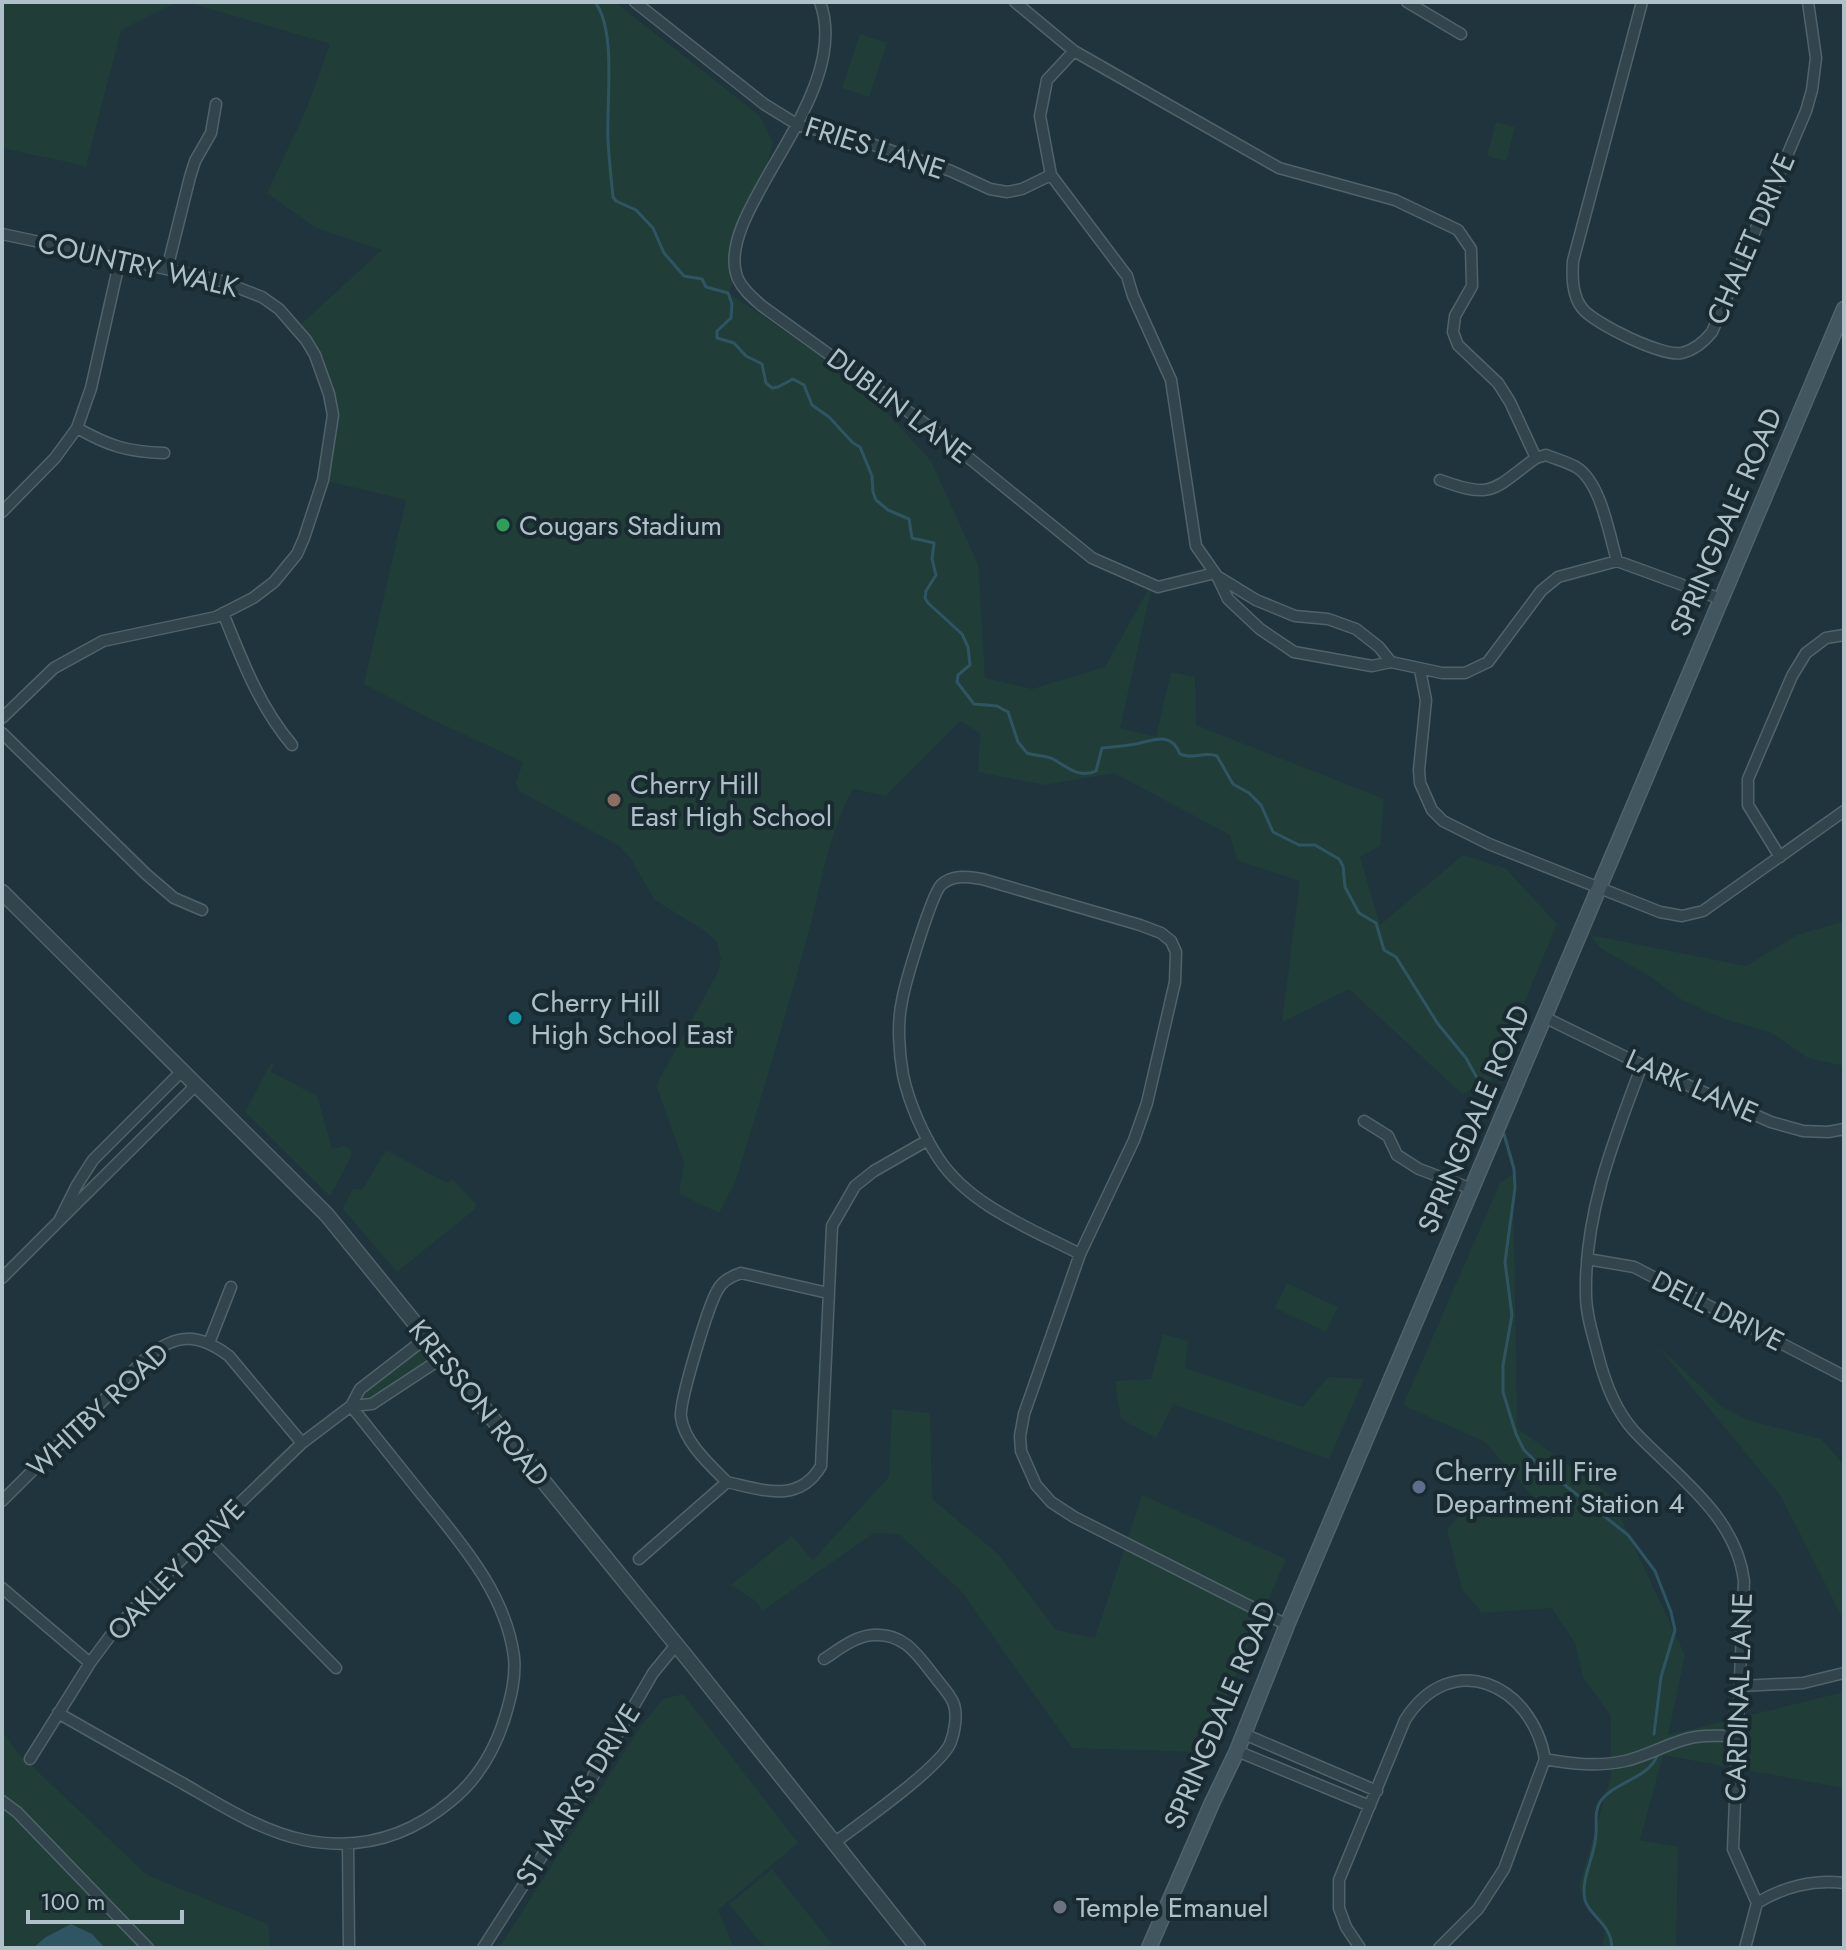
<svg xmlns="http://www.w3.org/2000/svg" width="1846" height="1950" viewBox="0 0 1846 1950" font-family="Jost,sans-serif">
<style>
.green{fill:#213d38}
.water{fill:#2f5563}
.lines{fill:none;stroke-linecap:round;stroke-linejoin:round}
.stream{stroke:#2f5563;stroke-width:3}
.minor-casing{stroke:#51636a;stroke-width:13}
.tertiary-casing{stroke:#51636a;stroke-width:17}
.secondary-casing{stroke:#51636a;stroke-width:17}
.minor{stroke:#33454c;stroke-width:10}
.tertiary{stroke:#33454c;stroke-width:14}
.secondary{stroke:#41565f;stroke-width:14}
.leisure-dot{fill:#2e9e5b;stroke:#192a30;stroke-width:3}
.education-dot{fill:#8d6e63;stroke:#192a30;stroke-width:3}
.culture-dot{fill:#0f9aa8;stroke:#192a30;stroke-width:3}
.service-dot{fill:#5c6f8a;stroke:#192a30;stroke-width:3}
.worship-dot{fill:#6b7280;stroke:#192a30;stroke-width:3}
.labels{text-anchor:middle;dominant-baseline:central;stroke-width:8;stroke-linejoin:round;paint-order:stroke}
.street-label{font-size:28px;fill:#aec0c8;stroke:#192a30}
.poi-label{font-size:28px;fill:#aec0c8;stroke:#192a30;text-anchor:start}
</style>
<rect width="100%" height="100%" fill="#1f343c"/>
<path class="green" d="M2,2H177L121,30L86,166L2,148Z
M187,2H615L759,115L773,143L729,293L860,383L931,461L978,564L985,678L1032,689L1105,667L1153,581L1120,728L1156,737L1171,672L1195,677L1196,725L1384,799L1380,846L1360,857L1380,925L1463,855L1505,868L1557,924L1491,1082L1462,1094L1349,989L1282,1022L1300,881L1237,860L1230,835L1114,773L1045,785L978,772L980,733L960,721L886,796L853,789C826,838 820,893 805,946C783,1024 760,1102 736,1180L719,1213L679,1194L684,1163L657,1088L659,1080L718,972L721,959L716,941L706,932L655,900L631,859L618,845L519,791L516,782L523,762L431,719L364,684L406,500L323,480L333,414L329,394L297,328L382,250L316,228L267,193L306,110L330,44Z
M860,34L887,43L869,97L842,88Z
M1496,122L1515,127L1506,161L1487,156Z
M1844,921V1066L1808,1058L1772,1033L1724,1019L1682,1000L1648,975L1600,948L1590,935L1746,966L1797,935Z
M271,1063L274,1064L271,1072L317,1096L332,1149L344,1146L351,1150V1157L330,1196L245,1112Z
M386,1150L447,1183L452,1179L476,1204L475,1209L397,1272L343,1209L353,1188L362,1190Z
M1513,1174L1517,1428L1610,1495L1685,1655L1668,1735L1844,1692V1788L1663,1755L1640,1840L1678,1847L1676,1948H1602L1605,1931L1579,1887L1611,1776V1716L1583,1677L1575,1643L1552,1608L1482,1613L1462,1589L1447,1529L1459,1516L1552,1519L1485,1442L1403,1405L1500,1183Z
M1287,1283L1338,1307L1326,1332L1275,1308Z
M1163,1334L1188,1341L1185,1368L1303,1407L1328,1377L1364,1379L1329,1459L1173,1404L1156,1438L1121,1419L1115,1381L1151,1379Z
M426,1338L442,1358L372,1404L351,1406L360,1389Z
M1657,1345L1721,1406L1747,1420L1821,1439L1844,1465V1621L1781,1496Z
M892,1409L930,1413L932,1499L998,1554L1056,1630L1095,1638L1142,1495L1286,1559L1203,1752L1072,1748L962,1592L899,1534L874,1533L762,1611L757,1602L731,1585L792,1536L813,1560L889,1477Z
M683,1694L798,1843L718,1910L734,1948H499L641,1726L663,1699Z
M2,1730L17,1752L147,1875L268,1924L270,1948H2Z
M772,1869L832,1944L827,1948H765L729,1904Z"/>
<path class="water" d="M71,1924L92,1934L105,1948H33L46,1937Z"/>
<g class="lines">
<path class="stream" d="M595,2C617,31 606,104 608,140C609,159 611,178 613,197L616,201L636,210L653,228L664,253L684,276L702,279L706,287L728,293L732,304L731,318L717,331V338L734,343L746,356L762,364L766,383L772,388L778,387L793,379L804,385L812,405L829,417L853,443L860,447L872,476L873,492L876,500L888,510L909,519L912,538L934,543L932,559L936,575L926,591L925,598L928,603L962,634L968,647L970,665L958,675L957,682L974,704L997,706L1008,712L1018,742L1027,753C1035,756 1046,755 1053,759C1067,767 1080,779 1096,771L1102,748C1114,747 1125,746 1136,744C1154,740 1171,731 1180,754C1192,760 1205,751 1217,756L1233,784L1249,793L1261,805L1273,832L1299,845H1315L1339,859L1343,866L1345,887L1359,913L1376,923L1384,950L1396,957L1438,1024L1466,1058L1487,1096
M1504,1134L1514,1169L1515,1188L1505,1262L1512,1315L1503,1365V1392L1516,1434L1524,1450L1537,1463L1628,1535L1655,1571L1671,1612L1675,1630L1661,1677L1654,1734
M1612,1948C1611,1923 1590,1917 1585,1900C1580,1878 1596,1855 1596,1833C1597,1822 1594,1812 1600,1802C1613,1782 1648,1779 1657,1756"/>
<defs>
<path id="minor" d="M635,2L764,104L798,125L868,143L951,171L990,189L1007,192L1022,189L1051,175
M820,2C855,97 710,214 738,279C743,290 753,298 762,306L942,436L1092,558L1158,587L1215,573
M1015,2L1074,51L1279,168L1395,200L1458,230L1471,249L1472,286L1455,316L1453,332L1458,345L1498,383L1510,402L1536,458L1546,455C1556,459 1567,462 1576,467C1601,482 1609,534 1617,561
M1407,2L1461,34
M1642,2L1573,261C1572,277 1572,295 1582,308C1594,324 1663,357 1682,353C1694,350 1704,342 1712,332L1806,111L1812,90L1816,58L1808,2
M1074,51L1047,80L1040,116L1051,175L1127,276L1133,296L1171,380L1196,546L1217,576L1256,600L1295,616L1328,619L1356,629L1379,647L1391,662
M2,234L218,280L262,297L279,309L306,340L315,355L329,394L333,415L323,480L304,538L297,554L274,582L253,598L216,617L103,641L54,668L2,718
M167,269L190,177L195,161L211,133L216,104
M77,428C109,446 128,452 164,453
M1440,480C1494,500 1493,489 1536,458
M2,512L55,458L77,428L91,388L120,259
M1217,576L1228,599L1260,629L1294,652L1372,666L1391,662L1442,673H1465L1488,662L1541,591L1558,577L1617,561L1721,599
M223,613C242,660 259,706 292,745
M1420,670L1426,700L1419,770L1420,783L1432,810L1443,821L1489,844L1660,912L1682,916L1703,911L1844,811
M2,733L146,874L174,898L202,910
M1780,857L1748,805V779L1792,676L1806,653L1826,638L1844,635
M1546,1018L1642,1065L1771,1122L1803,1131L1828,1132L1844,1129
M1642,1065C1614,1139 1584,1214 1586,1295C1586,1315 1593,1335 1598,1355C1605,1383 1615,1410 1634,1431C1676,1476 1736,1515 1744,1581L1733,1849L1757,1903
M181,1072L93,1160L77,1185L59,1221L195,1086
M1364,1121L1388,1136L1397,1155L1419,1169L1472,1189
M1080,1254C1032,1229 970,1206 939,1159C923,1135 909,1103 903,1075C899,1053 897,1023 902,1001C905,983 931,896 941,885C953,874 967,877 982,879L1140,925L1161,933L1171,941L1176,952L1175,982L1147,1103L1134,1140L1080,1254L1024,1414L1020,1436L1021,1451L1036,1485L1051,1502L1074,1517L1287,1625
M1587,1259L1634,1267L1844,1376
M2,1278L59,1221
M209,1343L231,1287
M351,1406L372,1404L442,1358
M727,1482C763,1490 799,1504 821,1466L832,1226L855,1186L874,1171L928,1140
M727,1482C710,1465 684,1442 681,1417C679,1402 708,1307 717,1291C721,1282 732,1276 741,1273L828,1293
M2,1501L147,1357C177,1333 198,1333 229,1356L302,1443
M207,1537L336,1668
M639,1559L727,1482
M2,1588L90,1663
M824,1659C838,1650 855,1636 873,1635C904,1633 917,1654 935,1677C941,1685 949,1693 953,1702C958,1713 955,1732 950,1744C938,1769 859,1824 834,1843
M1740,1686L1803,1683L1844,1673
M58,1713C100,1737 142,1761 184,1784C222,1806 261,1831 304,1840C359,1851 408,1837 451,1801C478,1779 495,1750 505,1717C511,1697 516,1678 514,1657C506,1594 461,1543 423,1496C399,1466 375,1436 351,1406
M1244,1734L1377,1791
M1237,1751L1370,1806
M30,1759L90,1663L110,1636L155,1585L302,1443L351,1406L360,1389L426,1338
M1545,1759C1572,1764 1597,1767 1625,1761C1644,1757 1663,1746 1683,1740C1701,1734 1719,1736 1738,1736
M2,1801L17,1812L148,1948
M348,1844L349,1946
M483,1948L592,1778L653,1673L676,1645
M1360,1948L1346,1927L1339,1908V1880L1405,1720C1451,1647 1532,1684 1545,1759L1504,1869L1478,1909L1439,1948
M1745,1948L1757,1903C1783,1887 1814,1879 1844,1883"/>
<path id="tertiary" d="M2,892L327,1215L692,1664L918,1948"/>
<path id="secondary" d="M1149,1948L1212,1803L1237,1751L1287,1625L1844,309"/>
</defs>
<use href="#minor" class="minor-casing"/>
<use href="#tertiary" class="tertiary-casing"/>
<use href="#secondary" class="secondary-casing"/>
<use href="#minor" class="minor"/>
<use href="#tertiary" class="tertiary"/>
<use href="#secondary" class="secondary"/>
</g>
<circle class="leisure-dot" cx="503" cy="525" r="8"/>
<circle class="education-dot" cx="614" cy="800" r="8"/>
<circle class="culture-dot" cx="515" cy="1018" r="8"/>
<circle class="service-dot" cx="1419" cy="1487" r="8"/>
<circle class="worship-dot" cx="1060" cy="1907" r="8"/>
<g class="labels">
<g class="street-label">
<text transform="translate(875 148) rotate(18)">FRIES LANE</text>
<text transform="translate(1751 239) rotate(-67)">CHALET DRIVE</text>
<text transform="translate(138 265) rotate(13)">COUNTRY WALK</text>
<text transform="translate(899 406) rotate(37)">DUBLIN LANE</text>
<text transform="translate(1726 522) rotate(-67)">SPRINGDALE ROAD</text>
<text transform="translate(1692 1086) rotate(24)">LARK LANE</text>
<text transform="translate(1474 1119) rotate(-67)">SPRINGDALE ROAD</text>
<text transform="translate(1718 1311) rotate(27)">DELL DRIVE</text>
<text transform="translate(479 1403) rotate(51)">KRESSON ROAD</text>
<text transform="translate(98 1410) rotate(-43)">WHITBY ROAD</text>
<text transform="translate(176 1570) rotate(-46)">OAKLEY DRIVE</text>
<text transform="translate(1739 1697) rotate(-88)">CARDINAL LANE</text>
<text transform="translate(1220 1715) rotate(-67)">SPRINGDALE ROAD</text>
<text transform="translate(578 1795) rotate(-58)">ST MARYS DRIVE</text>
</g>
<g class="poi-label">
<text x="519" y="525">Cougars Stadium</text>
<text x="630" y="784">Cherry Hill<tspan x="630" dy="32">East High School</tspan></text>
<text x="531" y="1002">Cherry Hill<tspan x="531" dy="32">High School East</tspan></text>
<text x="1435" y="1471">Cherry Hill Fire<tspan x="1435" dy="32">Department Station 4</tspan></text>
<text x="1076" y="1907">Temple Emanuel</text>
</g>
</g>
<rect width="1846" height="1950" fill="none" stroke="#aec0c8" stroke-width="8"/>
<path d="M28 1910v12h154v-12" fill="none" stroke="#aec0c8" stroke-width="4"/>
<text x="40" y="1910" font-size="24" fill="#aec0c8" stroke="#192a30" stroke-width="6" paint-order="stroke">100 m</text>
</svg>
